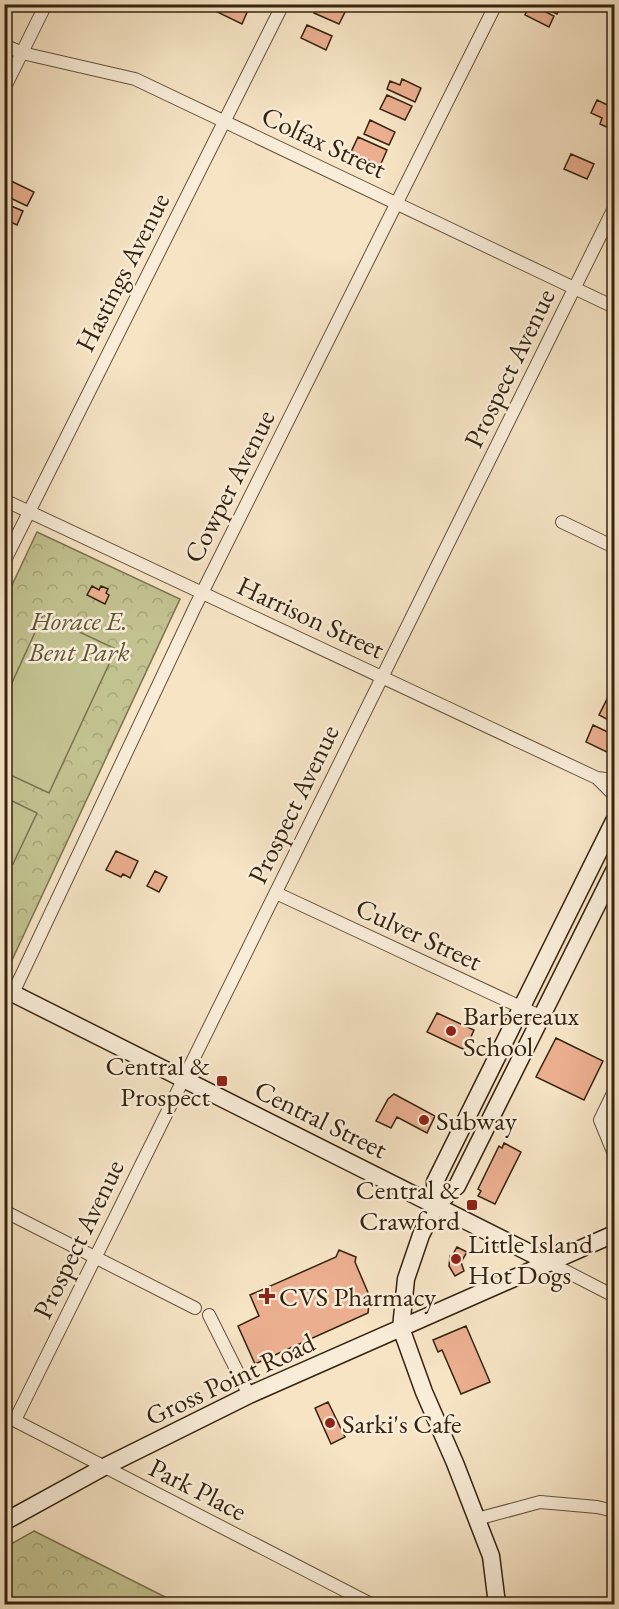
<svg xmlns="http://www.w3.org/2000/svg" width="619" height="1609" viewBox="0 0 619 1609" font-family="'EB Garamond',serif">
<style>
.park{fill:url(#park-crowns);stroke:#7c7250;stroke-width:1.5}
.pitch{fill:#c2c290;stroke:#7c7250;stroke-width:1.5}
.building{fill:#ebaf90;stroke:#35230f;stroke-width:1.5}
.lines{fill:none;stroke-linecap:round;stroke-linejoin:round}
.street-casing{stroke:#65533c;stroke-width:14}
.secondary-casing{stroke:#35230f;stroke-width:19}
.street{stroke:#f9edd9;stroke-width:12}
.secondary{stroke:#f9edd9;stroke-width:16}
.poi-dot{fill:#8f2418;stroke:#f9edd9;stroke-width:2}
.labels{text-anchor:middle;dominant-baseline:central;stroke-width:5;stroke-linejoin:round;paint-order:stroke}
.street-label{font-size:27px;fill:#35230f;stroke:#f9edd9}
.park-label{font-size:27px;font-style:italic;fill:#5f5336;stroke:#f9edd9}
.poi-label{font-size:27px;fill:#35230f;stroke:#f9edd9;text-anchor:start}
</style>
<defs>
<pattern id="park-crowns" width="20" height="18" patternUnits="userSpaceOnUse" patternTransform="scale(1.5)"><rect width="20" height="18" fill="#c2c290"/><path d="M2 6a3 3 0 1 1 6 0M12 15a3 3 0 1 1 6 0" fill="none" stroke="#a7a67b"/></pattern>
</defs>
<rect width="100%" height="100%" fill="#f6e4c5"/>
<filter id="stains"><feTurbulence type="fractalNoise" baseFrequency=".00333" numOctaves="4"/><feColorMatrix values="0 0 0 0 .2 0 0 0 0 .09 0 0 0 0 .02 0 0 0 .5 -.17"/></filter>
<radialGradient id="worn" r=".72"><stop offset=".6" stop-color="#630" stop-opacity="0"/><stop offset="1" stop-color="#630" stop-opacity=".3"/></radialGradient>
<path class="park" d="M37,532L180,599L6,973L5,600Z
M34,1531L179,1604H5L4,1548Z"/>
<path class="pitch" d="M43,615L116,649L49,793L4,772L5,698Z
M6,798L37,813L13,864L5,860L4,802Z"/>
<path class="building" d="M213,4H236L248,10L242,24L211,9Z
M318,4H333L346,10L339,24L314,13Z
M530,4L554,16L549,27L525,15Z
M537,4H562L557,14Z
M307,25L332,36L326,50L301,38Z
M402,79L421,88L415,102L387,89L390,81L400,85Z
M387,95L412,106L405,120L380,109Z
M597,100L614,108V114L611,121L614,123L611,129L600,124L602,118L591,113Z
M370,120L395,132L389,145L364,134Z
M358,137L387,150L380,166L351,152Z
M571,154L594,164L587,179L564,169Z
M9,180L34,192L27,206L4,195V189Z
M4,203L23,211L17,225L4,219Z
M92,586L99,590L101,586L108,589L106,593L109,595L105,604L87,595Z
M607,699L614,703V723L599,715Z
M593,725L614,735V748L611,754L586,742Z
M116,851L138,861L130,878L123,874L121,877L106,870Z
M155,871L167,877L159,892L147,886Z
M437,1013L474,1030L465,1050L427,1032Z
M556,1038L603,1061L584,1100L536,1077Z
M394,1094L435,1116L427,1133L397,1117L391,1128L376,1121L388,1099Z
M504,1143L521,1152L495,1204L478,1196L481,1191L478,1189L499,1146L502,1148Z
M457,1247L467,1252L461,1262L464,1271L455,1276L449,1266L450,1256H452Z
M339,1250L356,1257L355,1262L372,1302L369,1304L368,1313L255,1364L238,1326L259,1316L250,1295L336,1257Z
M466,1326L490,1382L461,1394L442,1350L438,1352L433,1340Z
M328,1402L345,1437L331,1444L315,1408Z"/>
<g class="lines">
<defs>
<path id="street" d="M4,45L22,53L135,79L614,307
M4,89L46,4
M4,500L597,778L614,780
M562,522L614,547
M4,562L283,4
M597,778L614,795
M276,893L542,1017
M13,993L195,607L496,4
M614,1091L600,1120L614,1154
M4,1211L195,1308
M548,1262L614,1296
M209,1315L249,1395
M4,1415L371,1604
M15,1420L614,208
M477,1519L540,1502L597,1507L614,1511"/>
<path id="secondary" d="M4,989L548,1262
M436,1205L435,1182L614,821
M4,1522L104,1467L249,1395L614,1234
M497,1604L491,1556L455,1463L424,1392L401,1328L406,1279L421,1235L436,1205L457,1186L614,871"/>
</defs>
<use href="#street" class="street-casing"/>
<use href="#secondary" class="secondary-casing"/>
<use href="#street" class="street"/>
<use href="#secondary" class="secondary"/>
</g>
<g class="poi-dot">
<circle cx="451" cy="1031" r="6"/>
<rect x="216" y="1075" width="12" height="12" rx="3"/>
<circle cx="424" cy="1120" r="6"/>
<rect x="466" y="1199" width="12" height="12" rx="3"/>
<circle cx="456" cy="1259" r="6"/>
<path d="M264 1287h6v6h6v6h-6v6h-6v-6h-6v-6h6z"/>
<circle cx="330" cy="1423" r="6"/>
</g>
<g class="labels">
<g class="street-label">
<text transform="translate(324 142) rotate(25)">Colfax Street</text>
<text transform="translate(122 272) rotate(-63)">Hastings Avenue</text>
<text transform="translate(509 368) rotate(-64)">Prospect Avenue</text>
<text transform="translate(229 486) rotate(-63)">Cowper Avenue</text>
<text transform="translate(311 617) rotate(25)">Harrison Street</text>
<text transform="translate(293 804) rotate(-64)">Prospect Avenue</text>
<text transform="translate(419 934) rotate(25)">Culver Street</text>
<text transform="translate(321 1119) rotate(26)">Central Street</text>
<text transform="translate(78 1239) rotate(-64)">Prospect Avenue</text>
<text transform="translate(230 1379) rotate(-25)">Gross Point Road</text>
<text transform="translate(198 1489) rotate(27)">Park Place</text>
</g>
<g class="park-label">
<text x="79" y="620">Horace E.<tspan x="79" dy="31">Bent Park</tspan></text>
</g>
<g class="poi-label">
<text x="463" y="1015">Barbereaux<tspan x="463" dy="31">School</tspan></text>
<text x="210" y="1065" text-anchor="end">Central &amp;<tspan x="210" dy="31">Prospect</tspan></text>
<text x="436" y="1120">Subway</text>
<text x="460" y="1189" text-anchor="end">Central &amp;<tspan x="460" dy="31">Crawford</tspan></text>
<text x="468" y="1243">Little Island<tspan x="468" dy="31">Hot Dogs</tspan></text>
<text x="279" y="1296">CVS Pharmacy</text>
<text x="342" y="1423">Sarki's Cafe</text>
</g>
</g>
<rect width="619" height="1609" fill="none" stroke="#f6e4c5" stroke-width="24"/>
<rect x="6" y="6" width="607" height="1597" fill="none" stroke="#35230f" stroke-width="3"/>
<rect x="12" y="12" width="595" height="1585" fill="none" stroke="#35230f" stroke-width="1.5"/>
<rect width="100%" height="100%" filter="url(#stains)"/>
<rect width="100%" height="100%" fill="url(#worn)"/>
</svg>
